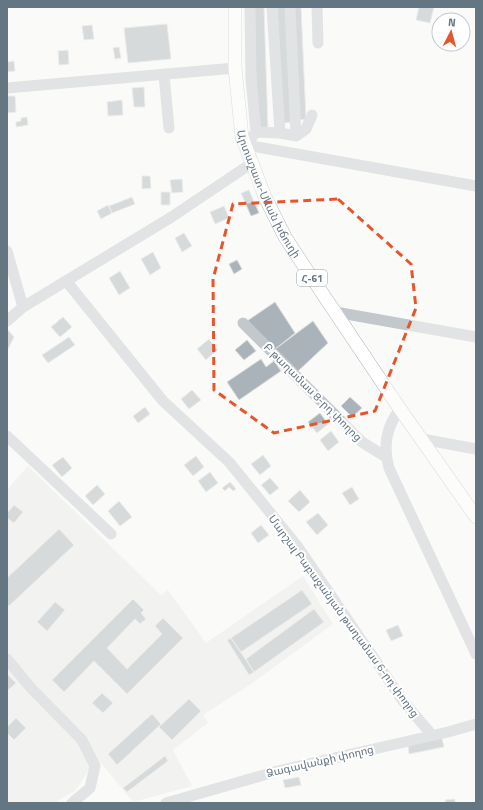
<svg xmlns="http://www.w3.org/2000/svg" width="483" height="810" viewBox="0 0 483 810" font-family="'Titillium Web','Noto Sans Armenian',sans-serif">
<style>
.built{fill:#e8e9e9}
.building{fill:#aab3b9;stroke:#dcdcda}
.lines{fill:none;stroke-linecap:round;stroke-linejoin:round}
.major-casing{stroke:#b5babe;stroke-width:14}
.minor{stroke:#c3c8cc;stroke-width:11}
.major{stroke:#fff;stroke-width:13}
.marked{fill:none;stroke:#e4572e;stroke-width:3;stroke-dasharray:8 5;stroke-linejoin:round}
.labels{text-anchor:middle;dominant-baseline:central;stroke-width:4;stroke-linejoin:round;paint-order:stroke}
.shield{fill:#fff;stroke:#939fa8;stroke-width:1}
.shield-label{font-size:10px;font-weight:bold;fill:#657683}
.street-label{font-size:11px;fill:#657683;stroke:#fff}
</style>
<rect width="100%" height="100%" fill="#fafaf8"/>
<path class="built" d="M28,466L161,595L168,590L206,643L303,576L333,624L251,684L203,715L208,723L173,750L192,786L133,802L101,763L89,770L75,791L54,803H7V490Z"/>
<path class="building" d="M253,7H264L268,129H258Z
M277,7H286L292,122L283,123Z
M293,7H301L306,119L297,120Z
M419,7H434L430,23L416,20Z
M167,24L171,59L128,63L124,28Z
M92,25L94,39L84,40L82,26Z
M119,47L121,58L115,59L113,48Z
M68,50L69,64L59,65L58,51Z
M14,61L15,71L7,72V62Z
M144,87L145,107H134L132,88Z
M7,96H15L16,112L7,113Z
M122,100L123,115L108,116L107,102Z
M27,117L28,125L16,127V122L21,121V118Z
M142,176H150L151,188L142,189Z
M182,179L183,192L172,193L170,180Z
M249,190L259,213L251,216L241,193Z
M161,192H170V205H161Z
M132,197L135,204L112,213L109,206Z
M108,205L112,213L101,219L97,211Z
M224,206L229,218L215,224L210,212Z
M184,233L192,246L182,252L175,238Z
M153,252L161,268L150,275L141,259Z
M237,260L242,269L234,274L229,264Z
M120,271L130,288L119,295L109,278Z
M275,302L295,333L274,350L247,321Z
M63,317L72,327L60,337L51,327Z
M313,321L328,343L297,372L274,350Z
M7,329L14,337L8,349L7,348Z
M69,337L75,345L48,363L42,355Z
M209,339L217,350L206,360L197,349Z
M247,340L256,351L244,360L235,350Z
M261,359L266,367L274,361L281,371L239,400L227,382Z
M192,390L201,400L189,409L181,399Z
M350,397L362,408L352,417L341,406Z
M145,407L150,414L138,423L133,416Z
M320,413L328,424L317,433L308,422Z
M331,431L339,442L328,451L320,440Z
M263,455L271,466L260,475L251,464Z
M196,456L204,467L193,476L184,465Z
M63,457L72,468L62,477L52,465Z
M210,472L218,483L206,492L198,481Z
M270,478L279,488L270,495L261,485Z
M230,482L236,489L233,491L229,487L225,491L222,488Z
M97,485L105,494L93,505L85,496Z
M352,487L359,499L350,505L342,493Z
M300,490L310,502L299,512L288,501Z
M119,501L132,517L120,526L108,511Z
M14,505L23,512L14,523L7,518V513Z
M318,513L328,525L317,535L306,522Z
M261,525L269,535L258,543L251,533Z
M59,529L74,545L9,606L7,604V578Z
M302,590L312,604L241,652L231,638Z
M133,599L144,610L141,613L146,619L140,624L135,619L107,648L127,669L162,634L155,626L163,618L183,638L127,694L94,661L64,692L52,680Z
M55,602L65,610L47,631L37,622Z
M314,609L324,622L254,672L246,659Z
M398,625L403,636L391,641L386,630Z
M231,638L254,672L249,675L227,640Z
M7,674L16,683L7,691Z
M102,693L113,703L103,713L92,703Z
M189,699L201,711L172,740L159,727Z
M152,714L161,724L117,765L108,754Z
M16,718L26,728L14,740L7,733V727Z
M442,738L444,747L409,754L408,745Z
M165,756L168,761L127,792L123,788Z
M299,777L301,785L285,788L283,780Z
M455,799V803H446L445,800Z"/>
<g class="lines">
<defs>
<g id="major">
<path id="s1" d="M235,7V68L242,137L265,197L285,237L302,263L400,409L476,517"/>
</g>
</defs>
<use href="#major" class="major-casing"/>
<path class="minor" d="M250,7L251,79L256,132
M272,7L280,133
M290,7L296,136
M317,7L318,43
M164,75L169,128
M7,88L235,68
M312,115L306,129L296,136L280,133L256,132L246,145L476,186
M7,251L23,307
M67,282L163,401L229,462L298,547L403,701L432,735
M335,312L476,337
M7,321L23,307L170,218L252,163
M243,323L362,442L386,457
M400,409C386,427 383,447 389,468L476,654
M7,436L111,534
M422,439L476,449
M7,659L31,688L82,740L95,766L90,788L72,803
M166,803L278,771L448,732L476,724"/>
<use href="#major" class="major"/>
</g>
<path d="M0 0H483V810H0ZM338,199L411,264L416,308L375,411L274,433L214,390L213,279L233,204Z" fill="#fafaf8" fill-opacity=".55" fill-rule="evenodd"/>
<path class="marked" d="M338,199L411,264L416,308L375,411L274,433L214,390L213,279L233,204Z"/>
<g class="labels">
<rect class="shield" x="297" y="270" width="30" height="16" rx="3"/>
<g class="shield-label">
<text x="312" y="278">Հ-61</text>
</g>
<g class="street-label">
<text stroke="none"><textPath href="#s1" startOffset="193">Արտաշատ-Սևան խճուղի</textPath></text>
<text transform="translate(313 392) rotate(45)">Բ թաղամաս 8-րդ փողոց</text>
<text transform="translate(344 616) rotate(54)">Մարշալ Բաբաջանյան թաղամաս 6-րդ փողոց</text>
<text transform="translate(320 761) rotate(-13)">Ձագավանքի փողոց</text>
</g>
</g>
<rect width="483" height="810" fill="none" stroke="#657683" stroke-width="16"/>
<g transform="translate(451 32) rotate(6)"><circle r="19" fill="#ffffff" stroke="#c1c8cd"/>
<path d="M0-3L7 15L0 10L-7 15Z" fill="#e4572e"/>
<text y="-6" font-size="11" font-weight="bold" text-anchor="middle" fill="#657683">N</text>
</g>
</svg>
